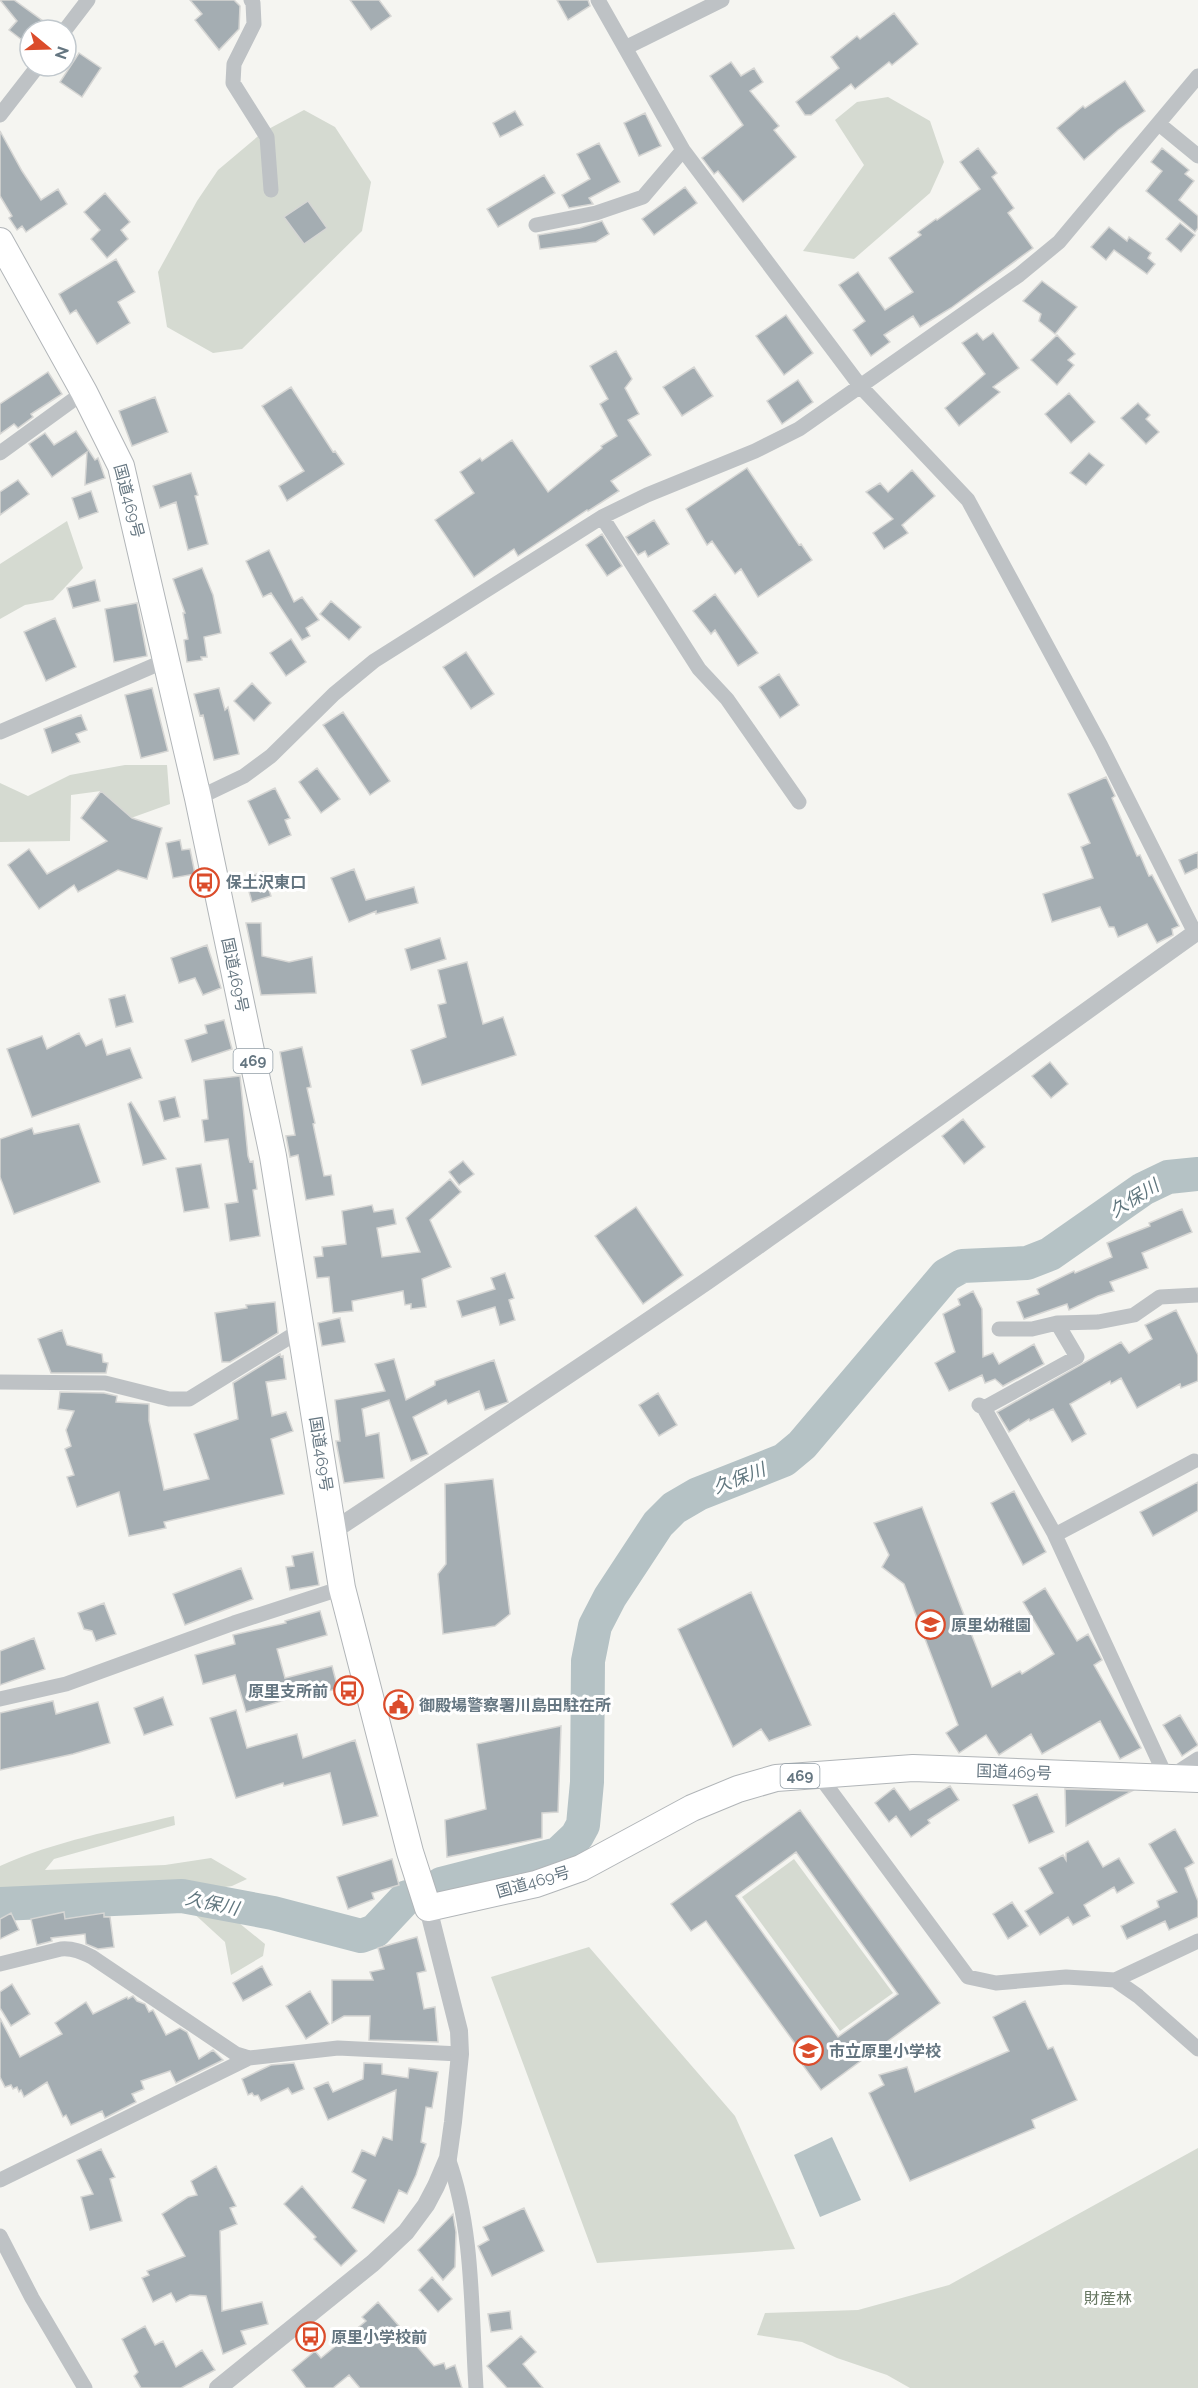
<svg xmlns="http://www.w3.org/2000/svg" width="1198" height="2388" viewBox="0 0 1198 2388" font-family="Raleway,'Noto Sans JP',sans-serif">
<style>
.green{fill:#d5dad1}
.water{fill:#b5c2c5}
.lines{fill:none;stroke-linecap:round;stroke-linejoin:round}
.river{stroke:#b5c2c5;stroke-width:34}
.building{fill:#a4adb2;stroke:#d6d6d4;stroke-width:1.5;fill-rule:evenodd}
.trunk-casing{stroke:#b1b5b8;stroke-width:28}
.minor{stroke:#bec2c5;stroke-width:15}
.tertiary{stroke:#bec2c5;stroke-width:18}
.trunk{stroke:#fff;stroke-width:26}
.labels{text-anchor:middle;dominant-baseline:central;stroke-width:6;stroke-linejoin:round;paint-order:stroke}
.shield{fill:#fff;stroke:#939fa7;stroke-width:1.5}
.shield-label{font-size:15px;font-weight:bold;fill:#657681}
.street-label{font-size:16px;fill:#657681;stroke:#fff}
.poi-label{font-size:16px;font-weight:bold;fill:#657681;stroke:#fff;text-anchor:start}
.park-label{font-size:16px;fill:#697964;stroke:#fff}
.water-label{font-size:18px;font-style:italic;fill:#61777f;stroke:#fff}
</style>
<rect width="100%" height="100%" fill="#f5f5f1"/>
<path class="green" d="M888,97L930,121L944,162L930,193L854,259L803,251L864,165L835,120L857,102Z
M304,110L335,127L371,182L362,231L242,349L213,353L167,327L158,272L197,201L218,170L263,132Z
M67,521L83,568L53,600L25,605L0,619V564Z
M125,765H167L170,804L131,818L101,791L71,795L70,841L0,842V783L28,796L70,775Z
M174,1816L175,1825L54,1859L45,1870L165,1865L211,1858L247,1879L232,1886L211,1889L239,1923L265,1944L263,1956L231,1975L225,1942L167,1889L3,1894L0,1896V1866C55,1841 116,1830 174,1816Z
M794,1859L893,1993L840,2031L742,1897Z
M589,1947L735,2116L795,2249L597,2263L491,1977Z
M1198,2148V2388H910L887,2375L837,2358L802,2342L757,2335L765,2313L858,2310L949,2285Z"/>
<path class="water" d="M832,2137L861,2200L820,2217L794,2155Z"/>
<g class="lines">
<path class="river" d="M441,1884L558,1854L577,1836L583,1825L587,1782L588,1661L595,1626L610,1597L658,1524L674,1508L698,1494L784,1460L802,1445L946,1275L962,1266L1027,1263L1050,1254L1143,1189L1168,1177L1198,1174
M0,1904L182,1896L273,1913L361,1936L375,1931L407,1897"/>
</g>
<path class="building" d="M0,0H14L43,21L36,30H30V38L26,43L9,30L17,21Z
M190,0H234L240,6L239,29L219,50L195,20L202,14Z
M350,0H379L391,16L371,30Z
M557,0H588L590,6L568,20Z
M894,13L918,44L892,65L889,62L855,89L851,84L811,115H805L796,102L839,68L831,57L857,36L860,39Z
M79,53L101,68L82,97L60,82Z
M731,62L741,76L754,68L763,82L750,91L779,126L774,130L796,157L743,202L718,171L714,174L702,158L743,125L710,76Z
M1125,81L1145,111L1118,130L1084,160L1057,128L1083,106L1085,108Z
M515,111L523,125L500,137L493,123Z
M645,113L661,146L639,156L624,123Z
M0,131L22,171L41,200L58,189L67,204L26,232L22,226L17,230L9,218L12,216L0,196Z
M599,143L620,182L589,198L593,204L569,208L562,195L590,179L577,154Z
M978,148L997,173L992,177L1014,208L1008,213L1033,248L951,308L920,327L913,316L884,335L890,342L871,356L853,330L865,321L839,285L858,272L885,310L913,292L889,258L921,235L918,232L936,219L937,220L980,189L960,162Z
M1162,148L1189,170L1185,174L1194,181L1179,200L1198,216V228L1195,232L1146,191L1162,171L1151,162Z
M544,175L555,193L498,227L487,209Z
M685,187L697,203L654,235L642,219Z
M105,193L130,222L121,230L128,239L107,258L91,239L100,230L84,212Z
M308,201L327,228L304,244L284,217Z
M602,221L609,234L596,242L540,249L538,235L580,228Z
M1180,223L1195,235L1181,252L1166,239Z
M1109,227L1127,241L1129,237L1151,253L1148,258L1155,264L1147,274L1114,250L1106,260L1091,247Z
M116,259L135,292L118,302L130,323L97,344L76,310L70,314L59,294Z
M1042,281L1077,307L1055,334L1039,321L1041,314L1023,301Z
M786,315L813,353L784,375L756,336Z
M977,333L983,340L993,333L1019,368L993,387L1000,392L959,426L945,408L985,374L962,343Z
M1057,335L1075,354L1068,360L1074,365L1057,385L1031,360Z
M616,351L632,379L625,388L639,414L628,420L651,455L611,481L619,491L588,511L587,510L518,556L514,549L474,577L435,520L474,493L460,472L480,458L482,461L512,440L548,492L602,448L601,446L617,436L600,404L608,399L590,366Z
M694,367L713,396L682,416L663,387Z
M48,372L62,394L31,414L33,417L18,428L14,424L0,434V404Z
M798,380L813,402L782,424L767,401Z
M291,387L333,452L335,451L344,464L287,501L279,486L304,471L262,406Z
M1069,393L1095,422L1071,443L1045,414Z
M155,397L168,432L132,446L119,411Z
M1138,403L1150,415L1146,419L1159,432L1146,444L1121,418Z
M76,431L95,460L98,458L105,478L85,485L87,452L52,477L29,444L45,433L54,445Z
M1089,453L1104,465L1086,485L1070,473Z
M747,468L799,545L801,544L812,560L758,597L741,569L735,574L712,541L707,545L686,509Z
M912,470L935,496L902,525L908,533L884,549L873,533L893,519L866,492L880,483L888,492Z
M191,473L198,495L195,496L208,544L188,550L176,502L160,508L153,486Z
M18,480L29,494L0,515V492Z
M91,491L98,512L79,519L72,498Z
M654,520L669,544L648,557L645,551L638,555L626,537Z
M602,534L622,566L607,576L586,545Z
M269,550L294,602L302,597L319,620L306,628L310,636L302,640L271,593L263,597L246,561Z
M202,568L213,595L221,633L204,637L207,657H201L202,660L187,662L184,640L188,639L183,613H185L173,579Z
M95,580L100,601L73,608L67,588Z
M715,594L758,653L738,666L715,630L711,634L693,611Z
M331,601L361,627L349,640L320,614Z
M137,603L147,656L114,662L105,609Z
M55,618L76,667L46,681L24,632Z
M291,639L306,662L286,676L270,653Z
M466,652L494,694L471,709L443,667Z
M779,674L799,705L780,718L759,687Z
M252,683L271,703L254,721L234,701Z
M152,688L168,751L141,758L125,695Z
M219,688L225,710L228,707L239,754L214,760L203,715L200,716L194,694Z
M343,712L390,781L370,795L323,725Z
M81,715L87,730L76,734L80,742L52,753L44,729Z
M317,768L340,799L321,813L299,782Z
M1106,777L1115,796L1112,798L1137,856L1140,855L1149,876L1152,875L1179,926L1172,929L1173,935L1157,943L1147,924L1118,937L1114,927H1109L1100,907L1052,922L1043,894L1093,878L1081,847L1090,843L1068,794Z
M275,788L290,818L285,820L291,835L269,845L248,801Z
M101,791L132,818L162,828L147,879L118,870L78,892L74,885L39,909L8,865L29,849L47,874L107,841L81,818Z
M180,840L182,850L190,849L195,874L173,878L166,843Z
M1198,852V868L1185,874L1179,860Z
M354,869L366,900L414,887L418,903L376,914V911L349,922L331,878Z
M263,872L271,896L252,902L245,878Z
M246,923H261L262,956L289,962L312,957L316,993L261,995Z
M440,938L446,959L411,970L405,949Z
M207,945L221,988L203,995L195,978L179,983L171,958Z
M467,962L483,1024L503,1017L516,1055L422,1085L411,1050L446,1037L438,1005L446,1003L438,970Z
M125,995L133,1022L116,1027L109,999Z
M224,1020L232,1049L192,1062L185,1040L207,1033L205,1025Z
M79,1033L86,1046L102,1039L107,1055L130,1048L142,1078L32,1117L7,1049L42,1036L47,1049Z
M302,1047L311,1087L307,1088L315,1123L313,1124L324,1176L331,1175L334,1195L306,1200L298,1155L290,1157L286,1136L295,1135L280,1052Z
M1050,1062L1068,1084L1051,1098L1032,1076Z
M240,1076L248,1156L250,1162L253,1161L257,1189L253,1190L260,1236L230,1241L225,1204L238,1202L228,1139L205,1142L202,1120L208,1119L204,1080Z
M175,1097L180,1117L164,1121L159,1101Z
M131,1102L166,1159L143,1165L128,1104Z
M963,1119L985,1147L964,1164L942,1136Z
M79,1124L100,1182L14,1214L0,1177V1139L32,1128L34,1134Z
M463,1161L474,1174L459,1185L449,1172Z
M201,1164L209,1208L184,1212L176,1168Z
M450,1179L461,1192L430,1220L451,1267L422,1279L426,1307L411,1309V1304L405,1305L403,1291L352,1301L353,1311L333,1313L329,1277L317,1278L314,1257L323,1256L322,1247L346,1244L342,1211L372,1205L374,1212L393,1209L396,1224L377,1228L382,1257L420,1252L406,1218Z
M636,1207L683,1275L643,1304L595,1236Z
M1182,1209L1192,1232L1142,1253L1148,1268L1110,1282L1114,1291L1098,1296L1069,1310L1067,1304L1024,1319L1017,1302L1039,1294L1037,1289L1074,1271L1075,1273L1112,1257L1107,1243L1150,1226L1149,1223Z
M505,1273L514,1298L509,1300L515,1320L500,1325L495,1307L462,1317L457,1301L495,1289L491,1278Z
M973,1291L982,1309L983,1357L993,1353L999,1364L1034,1344L1044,1364L1003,1386L995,1379L985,1383L982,1375L949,1391L935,1363L955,1352L943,1314L960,1305L958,1299Z
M275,1302L278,1333L230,1362H222L215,1313L247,1308L246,1305Z
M1176,1310L1198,1355V1381L1181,1388L1180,1384L1137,1408L1121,1378L1111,1384L1110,1381L1070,1404L1086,1434L1072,1442L1053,1409L1030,1421L1029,1419L1009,1432L997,1412L1121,1342L1129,1353L1152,1339L1145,1325Z
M340,1318L345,1342L322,1346L318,1323Z
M62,1330L67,1345L102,1354L103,1362L108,1363L106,1373H51L38,1339Z
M280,1354L281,1357L283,1356L286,1379L266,1382L272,1416L286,1412L293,1431L271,1439L284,1494L164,1522L166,1528L129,1536L119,1492L77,1507L67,1477L74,1475L65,1449L71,1446L66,1430L74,1411L58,1409L60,1392L104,1393L117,1396L116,1402L149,1404V1421L164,1490L209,1479L194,1434L238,1419L233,1383Z
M394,1359L406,1400L435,1385V1381L494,1360L508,1402L485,1410L479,1391L448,1404L446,1400L413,1417L428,1454L411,1461L389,1400L362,1409L366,1436L379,1433L384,1478L344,1483L336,1441H340L335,1400L385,1391L375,1364Z
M658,1393L677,1425L659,1436L639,1405Z
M493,1479L510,1614L495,1626L443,1634L438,1574L446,1564L445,1484Z
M1198,1482V1511L1153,1536L1140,1512Z
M1014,1491L1046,1552L1023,1565L991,1503Z
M922,1507L992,1687L1020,1671L1022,1674L1054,1654L1023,1602L1045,1588L1077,1641L1088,1634L1102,1660L1094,1665L1141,1748L1120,1759L1100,1721L1042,1754L1031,1734L999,1755L986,1735L959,1753L946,1733L958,1725L904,1584L882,1567L889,1555L874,1523Z
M313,1552L319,1585L290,1590L286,1567L294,1566L292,1556Z
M241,1568L253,1599L185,1625L173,1594Z
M751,1592L811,1725L769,1741L761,1729L733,1747L678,1629Z
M104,1603L116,1634L96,1641L92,1631L84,1629L78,1613Z
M320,1611L327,1635L277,1649L285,1678L332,1666L338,1689L291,1698L246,1712L235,1675L203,1684L195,1655L235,1644L233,1635L286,1623L285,1621Z
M34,1638L45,1669L0,1685V1651Z
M163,1697L173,1725L144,1735L134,1708Z
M53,1701L56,1714L98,1702L110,1743L73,1754L0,1770V1713Z
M236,1710L247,1748L297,1734L303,1758L355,1740L378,1816L343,1825L330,1773L284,1786L283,1783L236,1798L210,1718Z
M1180,1715L1198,1745L1182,1756L1163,1725Z
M561,1726L558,1812L542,1813V1838L447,1857L445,1820L486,1809L477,1744Z
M950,1786L959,1800L928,1820L930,1823L911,1837L896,1816L889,1822L875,1803L894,1788L910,1810Z
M1065,1789L1132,1791L1066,1826Z
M1037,1794L1054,1832L1029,1843L1013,1805Z
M800,1810L940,2003L821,2090L802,2064L807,2060L706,1921L691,1931L671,1904ZM796,1852L898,1994L838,2037L736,1896Z
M1175,1829L1194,1863L1185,1868L1198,1901V1917L1169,1930L1165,1921L1127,1939L1121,1926L1159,1907L1157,1901L1177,1892L1149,1844Z
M1088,1841L1103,1867L1119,1858L1134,1883L1117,1893L1114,1887L1084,1905L1090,1916L1073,1925L1068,1917L1040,1935L1025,1911L1053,1893L1039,1868L1063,1855L1066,1860V1853Z
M392,1859L399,1885L372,1893L374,1899L348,1909L337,1877Z
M1012,1902L1028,1926L1008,1939L993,1914Z
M64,1912L65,1919L104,1913V1917H110L114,1947L98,1949L86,1944L85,1934L51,1938L52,1941L37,1945L31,1919Z
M11,1913L19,1930L0,1939V1919Z
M417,1937L426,1971L417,1973L424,2009L435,2007L438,2042L369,2040L370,2016H344L332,2023V1980H373L370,1972L384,1969L378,1948Z
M262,1966L272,1985L243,2001L233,1983Z
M12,1984L30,2014L11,2026L0,2008V1992Z
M310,1991L329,2024L306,2039L286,2006Z
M133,1996L137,2001L145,2004L149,2012L153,2010L166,2035L180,2028L187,2032L199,2059L213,2050L223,2060L176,2083L170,2071L141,2081L144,2089L132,2094L136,2102L105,2118L102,2111L71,2125L66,2115L63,2117L47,2082L24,2097L21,2090L19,2092L17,2087L13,2089L11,2085L5,2087L0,2077V2018L20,2057L62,2034L55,2023L86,2002L93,2014L127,1997L128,1999Z
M1025,2001L1048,2049L1053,2047L1077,2100L1032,2120L1035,2128L910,2181L869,2093L884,2085L879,2075L907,2067L915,2092L1009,2051L993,2017Z
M294,2063L304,2089L292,2094L288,2088L261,2101L258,2095L254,2096L252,2093L248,2095L242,2079L271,2065Z
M364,2063L382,2064V2074L408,2078L409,2068L438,2072L432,2108L426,2107L421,2142L426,2144L416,2175L407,2194L399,2190L384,2223L352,2208L366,2180L352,2172L362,2150L375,2156L383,2137L392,2140L396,2090L328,2120L314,2088L328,2082L333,2092L363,2079Z
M101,2149L115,2177L110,2179L122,2221L90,2230L81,2197L93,2194L77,2160Z
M216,2166L236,2206L230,2208L237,2224L220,2231L222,2311L262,2302L268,2324L241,2331L246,2344L223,2354L206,2296L190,2295L176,2302L171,2293L153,2302L142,2278L149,2275L147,2271L185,2256L162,2214L188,2197L197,2195L191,2181Z
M302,2186L357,2251L341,2266L314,2239L316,2237L284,2204Z
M524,2208L544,2251L492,2276L478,2246L489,2240L483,2227Z
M453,2214L456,2232L455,2267L443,2280L418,2250Z
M432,2277L452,2299L438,2312L419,2290Z
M378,2302L434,2366L444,2363L446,2369L455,2365L462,2388H360L349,2375L333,2388H306L292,2370L315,2351L321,2358L366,2321L362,2317Z
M510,2311L512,2329L491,2332L488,2314Z
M145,2326L155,2345L163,2341L176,2367L202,2350L215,2370L181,2388H141L134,2376L138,2372L122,2339Z
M521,2336L536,2352L523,2364L543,2388H507L487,2366Z"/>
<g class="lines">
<defs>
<path id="trunk" d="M0,241L84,392L121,466L198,798L273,1156L342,1588L410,1852L428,1908L536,1884L581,1868L692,1808L738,1789L776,1778L913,1768L1198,1779"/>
</defs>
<use href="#trunk" class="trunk-casing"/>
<path class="minor" d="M251,0L253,3L254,24L234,64L233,83L267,137L271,190
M598,0L683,150L861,387L968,500L1101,746L1195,933
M65,30L88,0
M625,48L722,0
M0,115L38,66
M1159,124L1198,156
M536,225L596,213L643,197L683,150
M0,453L84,392
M602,517L699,669L727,699L799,802
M0,732L167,660
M198,798L244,776L271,756L334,694L374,661L602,517L647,495L755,451L799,429L1019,275L1059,242L1198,76
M999,1329H1032L1057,1323
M0,1382L105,1383L169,1399H189L301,1330
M979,1405L984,1408L1054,1533L1167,1779L1198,1759
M984,1408L1077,1357L1057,1323L1098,1322L1134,1315L1160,1297L1198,1295
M1055,1535L1194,1461
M0,1699L66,1684L234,1623L342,1588
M818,1774L968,1977L996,1983L1066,1977L1115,1980L1138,1996L1198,2049
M0,1964L61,1949C73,1948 82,1952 92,1957L236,2054L249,2058L338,2048L460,2054
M1115,1980L1198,1941
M448,2158C474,2230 471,2311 476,2388
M0,2180L249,2058
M0,2236L32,2298L85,2388"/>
<path class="tertiary" d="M333,1531C458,1448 583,1366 707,1281C872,1167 1034,1048 1198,931
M218,2388L373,2263L406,2232L426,2205L436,2186L448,2158L453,2122L460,2054L459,2031L428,1908"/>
<use href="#trunk" class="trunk"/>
</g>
<defs>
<symbol id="bus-ring" viewBox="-11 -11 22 22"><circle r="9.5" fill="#fff" stroke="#db4c2b" stroke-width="1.5"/><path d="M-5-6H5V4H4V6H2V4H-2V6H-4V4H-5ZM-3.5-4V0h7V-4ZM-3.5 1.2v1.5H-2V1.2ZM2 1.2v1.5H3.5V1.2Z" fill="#db4c2b"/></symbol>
<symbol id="school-ring" viewBox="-11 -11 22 22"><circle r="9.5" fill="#fff" stroke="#db4c2b" stroke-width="1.5"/><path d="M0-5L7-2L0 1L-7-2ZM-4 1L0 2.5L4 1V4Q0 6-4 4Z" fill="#db4c2b"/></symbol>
<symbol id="civic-ring" viewBox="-11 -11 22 22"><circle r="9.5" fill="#fff" stroke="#db4c2b" stroke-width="1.5"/><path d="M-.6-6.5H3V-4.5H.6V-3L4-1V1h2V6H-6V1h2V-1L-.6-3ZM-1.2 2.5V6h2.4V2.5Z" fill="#db4c2b"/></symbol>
</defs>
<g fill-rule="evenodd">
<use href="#bus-ring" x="188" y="866" width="33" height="33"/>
<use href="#school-ring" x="914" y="1608" width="33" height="33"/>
<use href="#bus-ring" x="332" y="1674" width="33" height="33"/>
<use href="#civic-ring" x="382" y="1688" width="33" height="33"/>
<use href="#school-ring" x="792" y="2034" width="33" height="33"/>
<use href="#bus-ring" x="294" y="2320" width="33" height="33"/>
</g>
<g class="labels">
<g class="shield">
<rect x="233.5" y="1049" width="39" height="24" rx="4.5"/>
<rect x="780.5" y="1764" width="39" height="24" rx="4.5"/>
</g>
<g class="shield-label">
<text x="253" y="1061">469</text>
<text x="800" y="1776">469</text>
</g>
<g class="street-label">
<text transform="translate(129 501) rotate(75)">国道469号</text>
<text transform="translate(235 975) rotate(78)">国道469号</text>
<text transform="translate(321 1454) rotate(81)">国道469号</text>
<text transform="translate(1014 1772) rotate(2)">国道469号</text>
<text transform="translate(533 1882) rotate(-16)">国道469号</text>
</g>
<g class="poi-label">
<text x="226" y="882">保土沢東口</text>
<text x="951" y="1625">原里幼稚園</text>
<text x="328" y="1691" text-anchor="end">原里支所前</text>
<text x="419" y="1705">御殿場警察署川島田駐在所</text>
<text x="829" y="2051">市立原里小学校</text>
<text x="331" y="2337">原里小学校前</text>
</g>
<g class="park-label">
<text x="1108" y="2298">財産林</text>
</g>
<g class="water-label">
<text transform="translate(1134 1198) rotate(-32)">久保川</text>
<text transform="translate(739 1478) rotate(-21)">久保川</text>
<text transform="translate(212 1903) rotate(12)">久保川</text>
</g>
</g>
<g transform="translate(48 48) rotate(109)"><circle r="28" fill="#ffffff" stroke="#c1c8cd" stroke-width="1.5"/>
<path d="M0-4.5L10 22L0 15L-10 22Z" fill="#db4c2b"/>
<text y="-9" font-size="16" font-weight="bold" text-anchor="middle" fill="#657681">N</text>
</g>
</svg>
